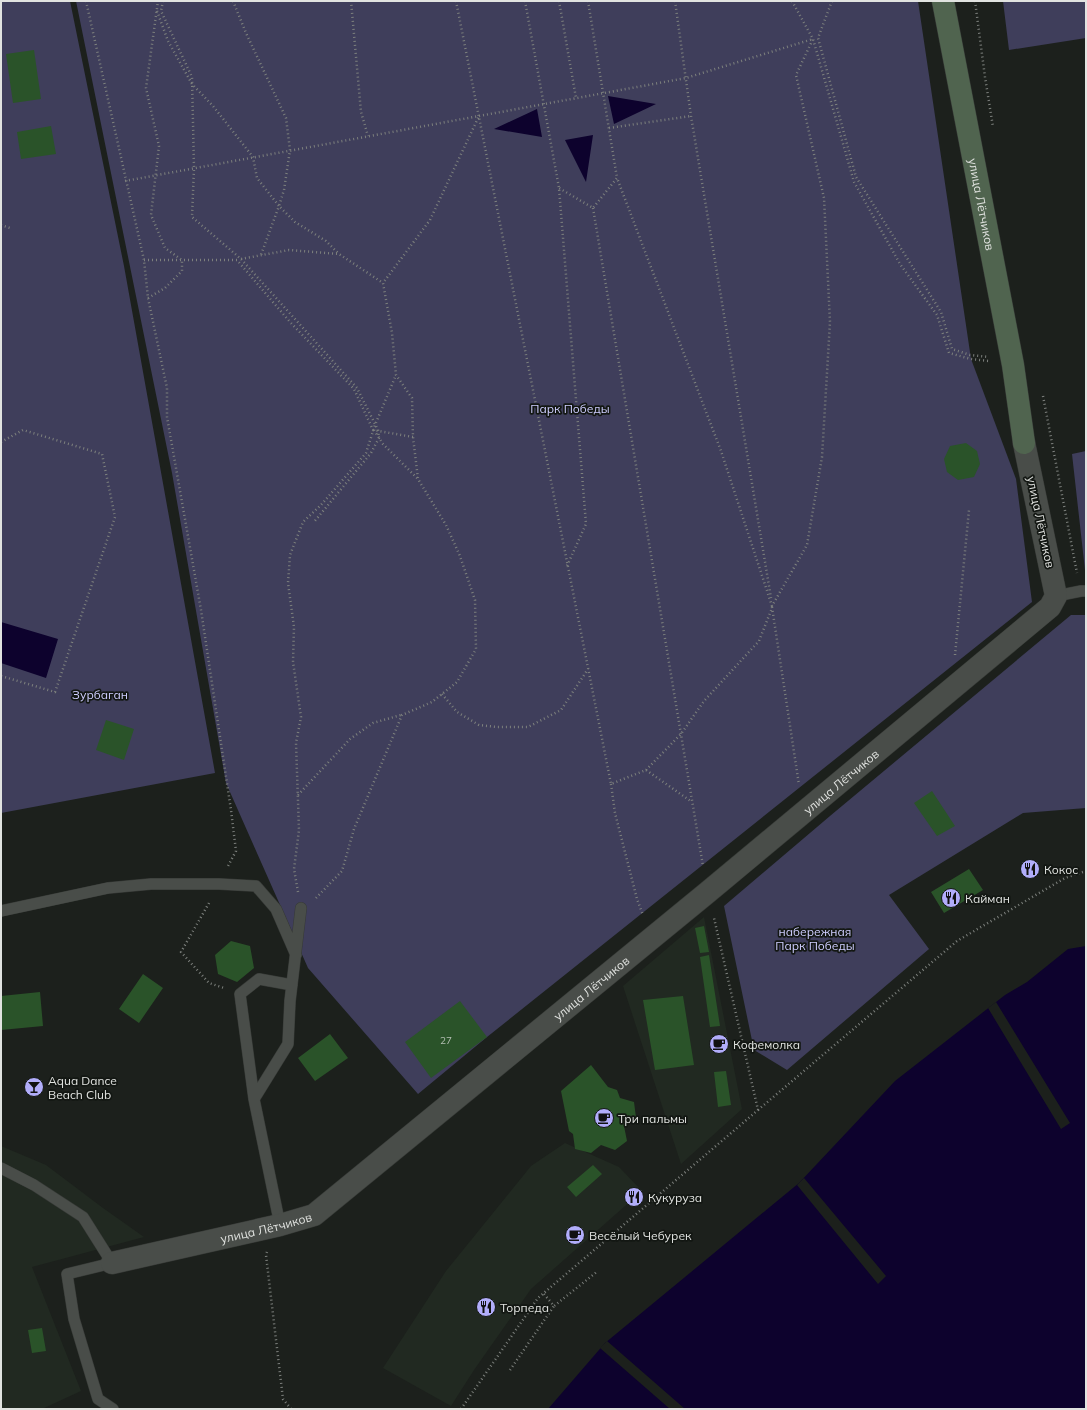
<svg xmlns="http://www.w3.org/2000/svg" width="1087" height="1410" viewBox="0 0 1087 1410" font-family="Mulish,sans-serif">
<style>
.built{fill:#212921}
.green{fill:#3f3e5b}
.water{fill:#0d022d}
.pier{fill:#1c201c}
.building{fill:#2a5329}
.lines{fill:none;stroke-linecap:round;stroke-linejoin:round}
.lane-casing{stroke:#373a37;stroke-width:12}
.street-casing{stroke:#373a37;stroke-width:23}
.secondary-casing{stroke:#373a37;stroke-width:23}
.path{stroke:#7d807d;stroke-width:2.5;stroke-dasharray:1 3;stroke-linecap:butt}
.lane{stroke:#494d49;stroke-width:11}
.street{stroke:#494d49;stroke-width:22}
.secondary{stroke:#50644f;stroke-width:22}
.labels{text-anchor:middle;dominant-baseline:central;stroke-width:3.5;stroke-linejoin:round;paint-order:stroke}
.number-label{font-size:10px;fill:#b3bfb2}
.street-label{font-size:12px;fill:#e1e3e0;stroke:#131713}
.park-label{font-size:12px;fill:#cfceff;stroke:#131713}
.poi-label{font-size:12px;fill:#e1e3e0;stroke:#131713;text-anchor:start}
</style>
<rect width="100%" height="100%" fill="#1c201c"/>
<path class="built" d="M704,917L742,1109L681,1164L623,986Z
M565,1143L619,1167L642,1191L531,1289L474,1370L451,1406L383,1368L446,1271L531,1166Z
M1,1146L46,1165L103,1208L144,1237L32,1267L81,1391L42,1409H1Z"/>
<path class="green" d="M1,1H70L124,266L215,773L1,813Z
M76,1H918L971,359L1016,479L1032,602L487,1037L418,1094L308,968L226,783L172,473Z
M1003,1H1086V38L1009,50Z
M1086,451V579L1072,454Z
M1071,615H1086V808L1023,813L889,895L929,949L787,1070L754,1050L724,906L830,816Z"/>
<path class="water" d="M608,96L656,104L614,124Z
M537,109L542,137L494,129Z
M593,135L586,182L565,140Z
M1,622L58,639L46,678L1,663Z
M1086,946V1409H548L605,1343L799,1183L895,1081L1005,995L1027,982L1068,949Z"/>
<path class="pier" d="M996,1002L1070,1123L1061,1129L988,1008Z
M804,1178L886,1276L878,1284L797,1185Z
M607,1341L685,1409H670L600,1348Z"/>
<path class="building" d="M34,50L41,99L13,103L6,54Z
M51,126L56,154L21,159L17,132Z
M966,443L977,451L980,464L974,477L958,480L947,472L944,459L950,446Z
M106,720L134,729L124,760L96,750Z
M932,791L955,826L937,836L914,803Z
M969,869L983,890L944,913L931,892Z
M704,926L709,952L700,953L695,928Z
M231,941L250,946L254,968L237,982L218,974L215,955Z
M709,955L720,1026L710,1027L700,957Z
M143,974L163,988L139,1023L119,1009Z
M40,992L43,1026L1,1030V996Z
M683,996L694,1065L655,1070L643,1000Z
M460,1001L487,1037L431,1078L405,1042Z
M330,1034L348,1058L315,1081L298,1058Z
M722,1038L723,1048L715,1050L712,1039Z
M591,1065L608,1087L617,1090L620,1098L634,1102L636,1118L624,1126L627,1141L615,1150L601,1145L591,1153L575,1149L573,1134L569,1131L561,1091Z
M726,1071L731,1105L718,1107L714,1072Z
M593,1165L602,1174L576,1197L567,1187Z
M42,1328L46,1351L32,1353L28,1330Z"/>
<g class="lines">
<defs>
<path id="lane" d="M1056,596L1081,591H1086
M1,911L108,888L151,884H219L256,886L276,909L296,955
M254,1099L240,994L259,979L292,985
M1,1168L34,1185L83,1217L112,1263L67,1274L74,1319L98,1399L113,1409
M280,1225L254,1099L288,1044L290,1001L301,908"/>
<g id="street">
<path id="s1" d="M112,1263L280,1225L314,1215L708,892L1050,607L1056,596L1024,443"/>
</g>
<g id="secondary">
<path id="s2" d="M943,1L1013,365L1024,443"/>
</g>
</defs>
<use href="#lane" class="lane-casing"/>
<use href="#street" class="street-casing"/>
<use href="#secondary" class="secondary-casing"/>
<path class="path" d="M86,1L144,260L148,298L167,388V417L201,610L231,810L236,851L228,866
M163,1L161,11L192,77L194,168L192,217L241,259L357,388L378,430L379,438L371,453L314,522
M233,1L246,33L286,118L290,150L284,190L279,206L295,222L326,241L339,254
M351,1L361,112L368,136
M456,1L611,784L646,770L692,802
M525,1L559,188L586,524L567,566
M559,1L576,98
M588,1L617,178
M675,1L691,116L771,598
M792,1L813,39L854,182L900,264L937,315L949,353L971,359L989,361
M832,1L818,38L856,177L941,312L952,349L970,355L989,357
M975,1L985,77L993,127
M157,11L168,41L192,84L213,106L253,157L257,178L279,206L261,255
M609,128L691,116
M125,181L686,78L813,39L796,75L824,198L830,322L822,457L807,545L772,606L721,451L617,178L593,208L559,188
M593,208L703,866
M1,225L10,228
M241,259L289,250L339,254L383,283
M144,260H237L290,322L354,389L373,430L413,437
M148,298L165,288L182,271V260L165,248L151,215L159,146L146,88L158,1
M1043,396L1077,573
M374,430L383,444L418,479
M1,442L23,430L102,454L115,517L55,692L1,676
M772,607L799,785
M955,655L969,510
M442,694L457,712L479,725L497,727H528L561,710L588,669
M646,770L681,734L704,701L759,641L772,608
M611,784L615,813L637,899L643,915
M298,795L350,739L373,723L401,715
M298,892L294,869L299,830L296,743L301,717L293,662L294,627L288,583L290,555L303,522L321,505L366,453L375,425L396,375
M316,898L342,871L354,829L402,715L432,702L457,682L476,649L475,600L460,556L446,525L418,479L413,437L412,398L396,375L392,333L383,283L430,220L479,116
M209,903L181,952L209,983L224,988
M758,1110L957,941L1065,878L1086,871
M267,1252L266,1255L283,1399L291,1409
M544,1294L554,1306L598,1271
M510,1370L554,1306
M461,1409L538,1298L758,1110L714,918"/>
<use href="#lane" class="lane"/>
<use href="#street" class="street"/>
<use href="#secondary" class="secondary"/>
</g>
<defs>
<symbol id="restaurant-disc" viewBox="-11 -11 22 22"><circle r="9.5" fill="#b1adfa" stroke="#131713"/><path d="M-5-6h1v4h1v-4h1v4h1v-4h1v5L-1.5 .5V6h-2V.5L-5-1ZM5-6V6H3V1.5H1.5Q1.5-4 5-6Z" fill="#111"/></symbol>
<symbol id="cafe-disc" viewBox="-11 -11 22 22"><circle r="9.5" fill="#b1adfa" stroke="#131713"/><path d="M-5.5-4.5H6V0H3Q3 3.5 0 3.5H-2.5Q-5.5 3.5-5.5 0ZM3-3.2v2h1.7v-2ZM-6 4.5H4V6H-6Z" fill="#111"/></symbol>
<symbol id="bar-disc" viewBox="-11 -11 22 22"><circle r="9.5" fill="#b1adfa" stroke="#131713"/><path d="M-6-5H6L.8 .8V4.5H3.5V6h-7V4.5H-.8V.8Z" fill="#111"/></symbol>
</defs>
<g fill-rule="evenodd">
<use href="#restaurant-disc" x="1019" y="858" width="22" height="22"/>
<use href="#restaurant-disc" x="940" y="887" width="22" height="22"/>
<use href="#cafe-disc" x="708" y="1033" width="22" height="22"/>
<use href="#bar-disc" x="23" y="1076" width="22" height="22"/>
<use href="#cafe-disc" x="593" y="1107" width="22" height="22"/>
<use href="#restaurant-disc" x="623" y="1186" width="22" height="22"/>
<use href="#cafe-disc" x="564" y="1224" width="22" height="22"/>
<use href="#restaurant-disc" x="475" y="1296" width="22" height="22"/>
</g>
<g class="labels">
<g class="number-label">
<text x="446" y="1040">27</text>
</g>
<g class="street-label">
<text stroke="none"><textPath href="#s2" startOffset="207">улица Лётчиков</textPath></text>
<text transform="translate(1041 522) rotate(78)">улица Лётчиков</text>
<text stroke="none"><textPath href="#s1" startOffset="890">улица Лётчиков</textPath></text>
<text stroke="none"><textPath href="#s1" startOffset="566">улица Лётчиков</textPath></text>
<text stroke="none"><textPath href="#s1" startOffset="158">улица Лётчиков</textPath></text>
</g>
<g class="park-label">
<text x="570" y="408">Парк Победы</text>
<text x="100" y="694">Зурбаган</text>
<text x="815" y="931">набережная<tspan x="815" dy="14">Парк Победы</tspan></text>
</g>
<g class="poi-label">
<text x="1044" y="869">Кокос</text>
<text x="965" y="898">Кайман</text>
<text x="733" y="1044">Кофемолка</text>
<text x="48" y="1080">Aqua Dance<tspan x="48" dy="14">Beach Club</tspan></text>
<text x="618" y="1118">Три пальмы</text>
<text x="648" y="1197">Кукуруза</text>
<text x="589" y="1235">Весёлый Чебурек</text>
<text x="500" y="1307">Торпеда</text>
</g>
</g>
<rect width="1087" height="1410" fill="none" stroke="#e1e3e0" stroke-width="4"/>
</svg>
